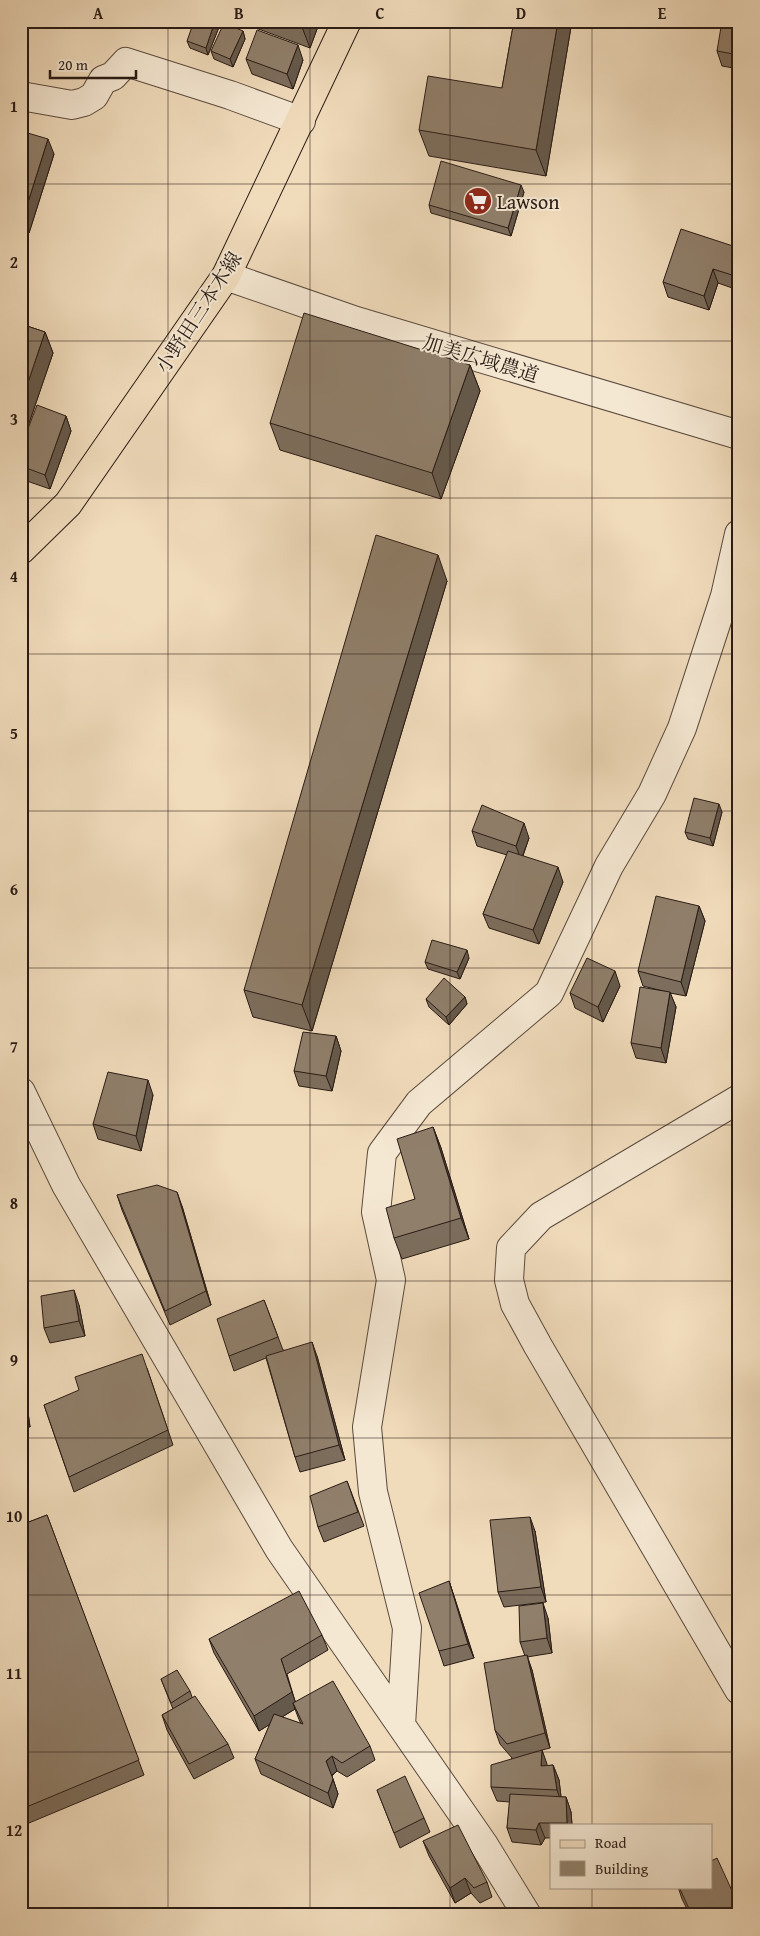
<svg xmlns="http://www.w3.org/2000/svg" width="760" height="1936" viewBox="0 0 760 1936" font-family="'Gentium Book Plus','Noto Serif JP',serif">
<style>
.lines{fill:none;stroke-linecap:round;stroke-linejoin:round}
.minor-casing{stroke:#5b4b3e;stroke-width:30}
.major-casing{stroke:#291b15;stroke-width:30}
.minor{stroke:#f5e8d3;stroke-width:28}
.major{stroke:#f0dbbb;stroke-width:28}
.wall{fill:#7c6d5c;stroke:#291b15;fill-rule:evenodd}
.shaded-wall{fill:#65594b;stroke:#291b15}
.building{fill:#907f6b;stroke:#291b15}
.grid{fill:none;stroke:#291b15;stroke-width:1;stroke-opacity:0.55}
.labels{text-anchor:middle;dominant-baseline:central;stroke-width:4;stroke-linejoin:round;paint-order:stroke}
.poi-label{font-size:20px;fill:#291b15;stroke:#f5e8d3;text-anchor:start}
.street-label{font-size:20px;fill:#291b15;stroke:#f5e8d3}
.neatline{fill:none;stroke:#291b15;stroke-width:2}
.grid-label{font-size:16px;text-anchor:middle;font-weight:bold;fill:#291b15}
</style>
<rect width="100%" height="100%" fill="#f0dbbb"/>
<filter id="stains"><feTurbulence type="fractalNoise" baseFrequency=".004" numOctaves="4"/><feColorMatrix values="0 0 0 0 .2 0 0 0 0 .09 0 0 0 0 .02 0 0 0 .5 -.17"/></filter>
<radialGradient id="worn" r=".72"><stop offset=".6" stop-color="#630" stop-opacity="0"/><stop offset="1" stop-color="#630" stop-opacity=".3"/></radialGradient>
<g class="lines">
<defs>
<path id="minor" d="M21,96L72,105L84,102L94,96L103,80L113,76L126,62L230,95L301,121
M226,276L356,321L739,435
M21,1092L66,1185L279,1549L484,1845L527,1915
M739,1099L541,1216L511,1248L509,1280L515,1304L538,1346L739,1690
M401,1725L407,1628L373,1492L367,1427L391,1280L376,1212L382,1153L419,1103L549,993L609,866L652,794L682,728L725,596L739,534"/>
<path id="major" d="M21,550L68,504L226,276L347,21"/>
</defs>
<use href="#minor" class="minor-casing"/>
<use href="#major" class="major-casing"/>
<use href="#minor" class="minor"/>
<use href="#major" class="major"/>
</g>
<path class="wall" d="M251,21H320L310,48L253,27Z
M514,21H572L546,176L429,156L419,130L502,88Z
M739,21V69L722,66L717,51Z
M219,27L208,55L190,48L187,41Z
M243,31L245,39L233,67L214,59L211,51Z
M246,59L303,60L293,89L252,74Z
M21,131L54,154L29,233L21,230Z
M524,192L511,236L431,213L429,205Z
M739,248V287L738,290L718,283L709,310L668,297L663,282Z
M21,324L45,332L53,353L27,429L21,427Z
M470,365L480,391L441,499L280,450L270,423Z
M66,416L71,431L50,489L21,479V447Z
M447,581L312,1031L253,1017L244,990Z
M722,812L713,846L688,839L685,832Z
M472,831L529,838L523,856L563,882L539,944L489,928L483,914L507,855L477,846Z
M699,906L705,921L686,996L670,993L676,1007L666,1063L636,1058L631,1043L667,992L643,986L638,971Z
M469,958L460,979L428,969L425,962Z
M620,986L603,1022L575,1008L570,993Z
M465,997L467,1004L449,1025L429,1007L426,999Z
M336,1036L341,1051L332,1091L299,1086L294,1071Z
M153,1095L141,1151L98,1139L93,1124Z
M433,1127L441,1148L469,1239L402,1259L394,1238L415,1199Z
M117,1195L182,1206L211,1305L170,1325L122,1210Z
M264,1300L283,1350L317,1356L345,1460L300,1472L295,1457L266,1358L234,1371L229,1356Z
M79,1305L85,1336L50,1343L44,1328Z
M147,1368L173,1445L74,1492L44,1405Z
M21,1372L23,1376L30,1427L21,1428Z
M347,1481L364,1526L324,1542L318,1527Z
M47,1515L144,1775L29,1823L21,1802V1525Z
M535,1531L546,1602L504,1607L498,1592Z
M449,1581L474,1658L444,1666L439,1651Z
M548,1618L552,1653L527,1657L532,1670L550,1748L542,1750L547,1766L553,1765L559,1780L561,1797H566L571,1812L572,1825H551V1838H545L541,1845L512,1842L507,1828L510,1802L497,1801L491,1787L512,1758L500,1744L495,1730L525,1656L520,1642Z
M322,1635L328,1650L287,1674L295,1701L370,1746L375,1760L347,1777L337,1771L332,1776L338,1794L333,1808L261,1774L255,1759L270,1724L259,1731L214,1653L209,1639ZM295,1709L298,1717L301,1724L282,1717Z
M161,1679L190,1691L192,1697L228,1744L234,1758L194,1779L167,1730L162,1715L173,1709Z
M377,1790L424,1818L430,1832L400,1848Z
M423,1841L487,1882L492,1897L480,1903L471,1893L455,1903L429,1856Z
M678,1887H711L739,1915H690L682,1899Z"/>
<path class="shaded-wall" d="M215,21H217L219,27L208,55L206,48Z
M304,21H320L310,48L302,27Z
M558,21H572L546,176L536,150Z
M243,31L245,39L233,67L230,59Z
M298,45L303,60L293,89L287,74Z
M48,139L54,154L29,233L23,218Z
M521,185L524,192L511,236L508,228Z
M739,256V287L738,290L732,275Z
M713,269L718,283L709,310L704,296Z
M45,332L53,353L27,429L21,413V403Z
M470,365L480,391L441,499L432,473Z
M66,416L71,431L50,489L45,475Z
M438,555L447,581L312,1031L302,1005Z
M719,804L722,812L713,846L710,838Z
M524,823L529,838L521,860L516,846Z
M558,867L563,882L539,944L533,930Z
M699,906L705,921L686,996L681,982Z
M467,950L469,958L460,979L457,972Z
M615,971L620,986L603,1022L598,1007Z
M670,992L676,1007L666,1063L661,1048Z
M465,997L467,1004L449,1025L446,1017Z
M336,1036L341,1051L332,1091L326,1076Z
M148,1080L153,1095L141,1151L136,1136Z
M433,1127L441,1148L469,1239L461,1218Z
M177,1192L182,1206L211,1305L206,1291Z
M74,1290L79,1305L85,1336L79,1321Z
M312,1342L317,1356L345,1460L339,1445Z
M21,1372L23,1376L30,1427L25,1412L21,1387Z
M530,1517L535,1531L546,1602L541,1587Z
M449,1581L454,1596L474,1658L468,1644Z
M543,1603L548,1618L552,1653L547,1638Z
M527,1655L532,1670L550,1748L545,1733Z
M281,1659L297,1707L293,1703L295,1709L259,1731L254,1716Z
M542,1750L547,1764L546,1780L541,1766Z
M332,1756L337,1771L331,1776L326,1761Z
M553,1765L559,1780L562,1805L557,1790Z
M333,1779L338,1794L333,1808L328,1793Z
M566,1797L571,1812L572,1825H568L567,1823Z
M539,1823L545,1838L541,1845L536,1830Z
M465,1878L471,1893L455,1903L450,1888Z"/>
<path class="building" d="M194,21H215L206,48L187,41Z
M287,21H304L302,27Z
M514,21H558L536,150L419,130L428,76L502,88Z
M722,21H739V55L717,51Z
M224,23L243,31L230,59L211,51Z
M257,30L298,45L287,74L246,59Z
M21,131L48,139L23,218L21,217Z
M441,161L521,185L508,228L429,205Z
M681,229L739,248V256L732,275L713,269L704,296L663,282Z
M304,313L470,365L432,473L270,423Z
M21,324L45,332L21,403Z
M37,405L66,416L45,475L21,466V447Z
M376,535L438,555L302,1005L244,990Z
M694,798L719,804L710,838L685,832Z
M482,805L524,823L516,846L472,831Z
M508,851L558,867L533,930L483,914Z
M656,896L699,906L681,982L638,971Z
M432,940L467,950L457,972L425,962Z
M587,958L615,971L598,1007L570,993Z
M444,978L465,997L446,1017L426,999Z
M640,987L670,992L661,1048L631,1043Z
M303,1032L336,1036L326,1076L294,1071Z
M108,1072L148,1080L136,1136L93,1124Z
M433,1127L461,1218L394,1238L386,1208L415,1199L397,1139Z
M157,1185L177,1192L206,1291L165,1311L117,1195Z
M74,1290L79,1321L44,1328L41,1296Z
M264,1300L278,1337L229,1356L217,1319Z
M312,1342L339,1445L295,1457L266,1356Z
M142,1354L168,1430L69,1477L44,1405L79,1390L75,1377Z
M21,1387L25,1412L21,1413Z
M347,1481L358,1512L318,1527L310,1496Z
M47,1515L139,1760L24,1808L21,1801V1525Z
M530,1517L541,1587L498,1592L490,1520Z
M449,1581L468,1644L439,1651L419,1593Z
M299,1591L322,1635L281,1659L292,1692L254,1716L209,1639Z
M543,1603L547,1638L520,1642L519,1606Z
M527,1655L545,1733L507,1744L495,1730L484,1663Z
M177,1670L190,1691L171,1703L161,1679Z
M333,1681L370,1746L342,1763L332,1756L326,1761L333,1779L328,1793L255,1759L274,1714L303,1724L293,1703Z
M195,1696L228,1744L189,1764L162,1715Z
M542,1750L541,1766L553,1765L557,1790L491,1787V1765Z
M405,1776L424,1818L394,1833L377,1790Z
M510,1794L566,1797L567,1823H539L536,1830L507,1828Z
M458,1825L487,1882L474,1888L465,1878L450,1888L423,1841Z
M717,1858L739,1906V1915H692L679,1887H711V1861Z"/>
<path class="grid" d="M168,21V1915M310,21V1915M450,21V1915M592,21V1825M21,184H739M21,341H739M21,498H739M21,654H739M21,811H739M21,968H739M21,1125H739M21,1281H739M21,1438H739M21,1595H739M21,1752H739M592,1887V1915"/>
<defs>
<symbol id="supermarket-disc" viewBox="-11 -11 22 22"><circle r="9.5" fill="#8f2418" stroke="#f5e8d3"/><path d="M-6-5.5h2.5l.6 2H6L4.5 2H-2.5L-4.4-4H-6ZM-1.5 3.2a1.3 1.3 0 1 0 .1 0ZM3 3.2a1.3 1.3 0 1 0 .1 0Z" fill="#fff"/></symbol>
</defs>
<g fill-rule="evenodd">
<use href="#supermarket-disc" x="462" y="185" width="32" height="32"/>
</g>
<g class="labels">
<g class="poi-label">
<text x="497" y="201">Lawson</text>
</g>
<g class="street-label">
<text transform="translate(198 312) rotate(-57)">小野田三本木線</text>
<text transform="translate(481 358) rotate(17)">加美広域農道</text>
</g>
</g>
<rect width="760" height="1936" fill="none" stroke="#f0dbbb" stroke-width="55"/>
<rect x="550" y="1824" width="162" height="65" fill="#f5e8d3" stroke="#a39687"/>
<rect x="560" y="1840" width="25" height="8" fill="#f0dbbb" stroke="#a39687"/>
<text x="595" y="1848" font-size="15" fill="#291b15">Road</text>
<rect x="560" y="1861" width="25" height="15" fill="#907f6b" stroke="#a39687"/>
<text x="595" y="1874" font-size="15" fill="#291b15">Building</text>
<path d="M50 70v8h86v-8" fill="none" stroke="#291b15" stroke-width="2.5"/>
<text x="58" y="70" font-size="15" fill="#291b15" stroke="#f5e8d3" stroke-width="4" paint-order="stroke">20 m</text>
<rect x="28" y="28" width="704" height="1880" class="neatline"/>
<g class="grid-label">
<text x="98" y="19">A</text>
<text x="239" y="19">B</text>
<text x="380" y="19">C</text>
<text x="521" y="19">D</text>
<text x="662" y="19">E</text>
<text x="14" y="112">1</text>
<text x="14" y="268">2</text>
<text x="14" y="425">3</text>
<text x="14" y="582">4</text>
<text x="14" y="739">5</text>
<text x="14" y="895">6</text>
<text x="14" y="1052">7</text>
<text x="14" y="1209">8</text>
<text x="14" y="1366">9</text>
<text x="14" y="1522">10</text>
<text x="14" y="1679">11</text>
<text x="14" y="1836">12</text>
</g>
<rect width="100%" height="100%" filter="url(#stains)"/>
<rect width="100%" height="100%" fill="url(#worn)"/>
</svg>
